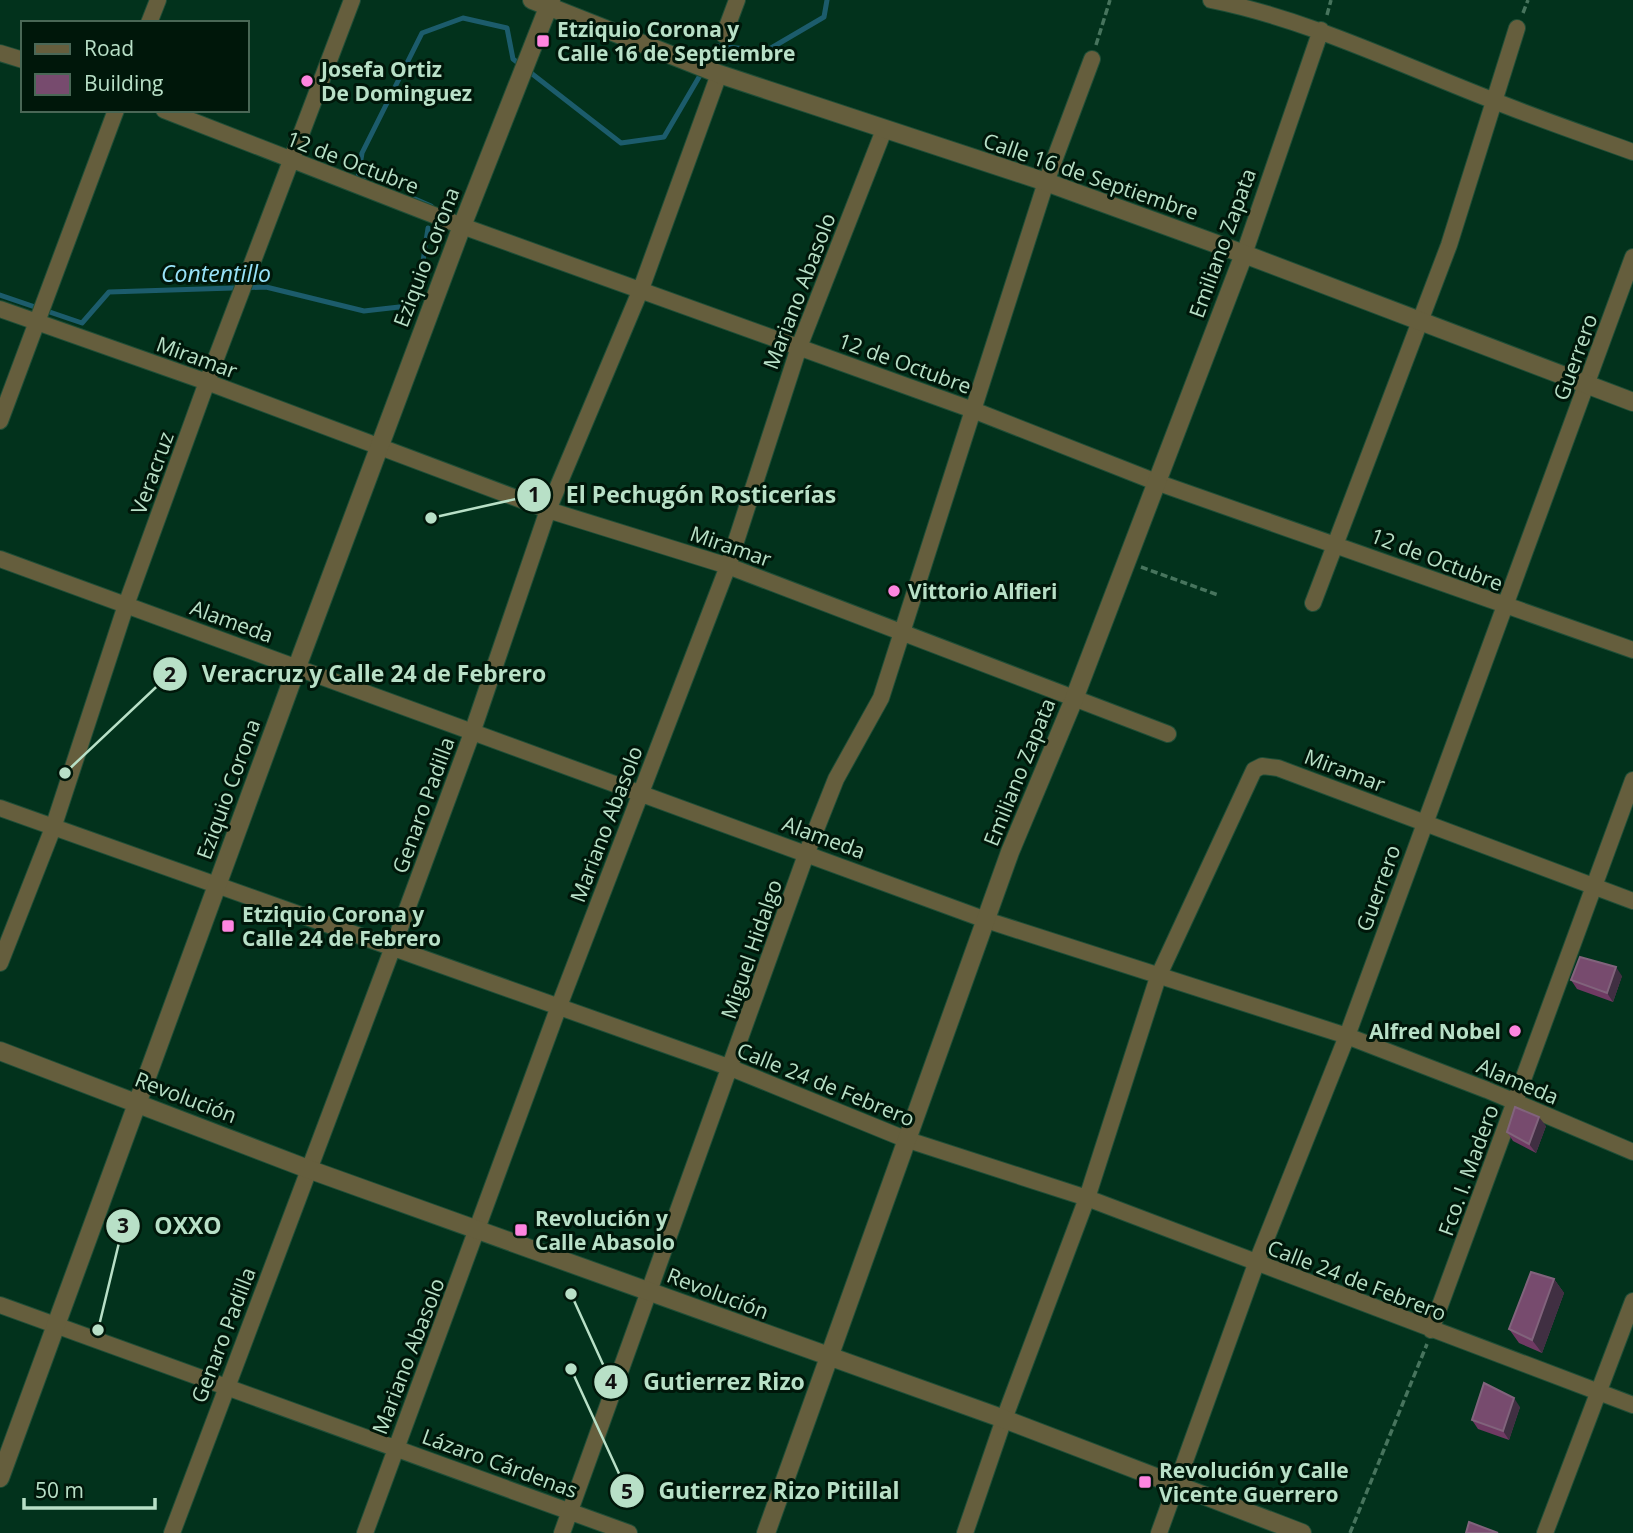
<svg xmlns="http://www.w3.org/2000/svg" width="1633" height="1533" viewBox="0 0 1633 1533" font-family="'Open Sans',sans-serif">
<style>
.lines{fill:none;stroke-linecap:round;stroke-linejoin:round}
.stream{stroke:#1c5c6c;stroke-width:5}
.minor-casing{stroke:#1f4e37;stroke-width:18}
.tertiary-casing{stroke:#1f4e37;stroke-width:20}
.path{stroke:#47745d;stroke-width:3.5;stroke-dasharray:7 3.5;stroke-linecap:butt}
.minor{stroke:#655e3d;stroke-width:16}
.tertiary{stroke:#655e3d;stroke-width:18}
.wall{fill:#6f3a63}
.shaded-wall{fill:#402f42}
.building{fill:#774b6e;stroke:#81637c;stroke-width:2}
.poi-dot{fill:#fe85e0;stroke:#00170a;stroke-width:2.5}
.labels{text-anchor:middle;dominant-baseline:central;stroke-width:6;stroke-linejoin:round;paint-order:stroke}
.poi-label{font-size:21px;font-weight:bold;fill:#b8e0c7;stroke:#00170a;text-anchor:start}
.street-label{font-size:21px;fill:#b8e0c7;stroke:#00170a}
.water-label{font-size:23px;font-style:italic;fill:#98e3f9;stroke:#00170a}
.leader{fill:none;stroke:#b8e0c7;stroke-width:2.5}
.callout-dot{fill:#b8e0c7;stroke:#00170a;stroke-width:2.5}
.mark-label{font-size:21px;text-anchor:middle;font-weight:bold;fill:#111}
.callout-label{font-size:23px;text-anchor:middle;font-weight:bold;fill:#b8e0c7;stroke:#00170a;stroke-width:6;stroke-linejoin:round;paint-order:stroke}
</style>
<rect width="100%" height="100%" fill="#02321c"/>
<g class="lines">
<path class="stream" d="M707,64L717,46L766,51L824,17L827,0
M363,179L358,177L362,153L422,33L463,18L507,28L513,59L621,143L664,137L702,72
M415,199L431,206
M0,295L82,323L109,292L266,287L364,311L408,306L422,268L428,228"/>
<defs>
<path id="minor" d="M1211,0C1310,20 1399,64 1492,100C1539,119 1586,135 1633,152
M149,23L158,0
M724,35L737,0
M0,53L23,60
M164,110L462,226L973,410L1156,482L1633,650
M1244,254L1321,30
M0,309L207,382L548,510L728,566L1168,734
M0,421L116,110
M0,559L986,920L1347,1036L1487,1090L1633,1152
M1313,603L1449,245L1517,28
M0,808L731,1068L905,1139L1087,1198L1633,1405
M0,963L53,828L126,605L207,382L352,0
M0,1305L629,1533
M1431,1330L1633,780
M172,1533L393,947L472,733L548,510L641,289L719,74
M365,1533L559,1006L728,566L799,347L884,130
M562,1533L807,852L836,779L881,698L1046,182L1092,59
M965,1533L1004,1419L1087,1198L1158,977L1254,770L1262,766L1278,768L1633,901
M1159,1533L1256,1264L1347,1036L1633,257
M1545,1533L1633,1301"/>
<path id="tertiary" d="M532,0L719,74L1046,182L1244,254L1633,402
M0,1051L308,1169L1004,1419L1302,1533
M0,1478L297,667L462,226L551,0
M766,1533L1010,852L1074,699L1244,254"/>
</defs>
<use href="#minor" class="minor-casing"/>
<use href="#tertiary" class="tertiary-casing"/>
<path class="path" d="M1523,13L1528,0
M1327,15L1331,0
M1096,45L1110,0
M1141,567L1218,595
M1350,1533L1427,1344"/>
<use href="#minor" class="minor"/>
<use href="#tertiary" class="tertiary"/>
</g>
<path class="wall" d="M1622,976L1613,1002L1577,989L1571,980Z
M1546,1126L1536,1153L1513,1141L1507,1132Z
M1554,1279L1564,1293L1542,1353L1519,1343L1509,1329Z
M1520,1407L1509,1440L1478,1429L1472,1420Z"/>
<path class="shaded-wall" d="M1616,967L1622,976L1613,1002L1607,993Z
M1539,1117L1546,1126L1536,1153L1529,1144Z
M1554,1279L1564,1293L1542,1353L1532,1340Z
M1514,1398L1520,1407L1509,1440L1503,1431Z"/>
<path class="building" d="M1580,957L1616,967L1607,993L1571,980Z
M1515,1107L1539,1117L1529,1144L1507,1132Z
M1531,1272L1554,1279L1532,1340L1509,1329Z
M1484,1383L1514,1398L1503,1431L1472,1420Z
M1469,1522L1498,1533H1466Z"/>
<g class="poi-dot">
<rect x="536" y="34" width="14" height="14" rx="3.5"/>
<circle cx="307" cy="81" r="7"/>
<circle cx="894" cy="591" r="7"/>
<rect x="221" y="919" width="14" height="14" rx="3.5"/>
<circle cx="1515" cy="1031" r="7"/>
<rect x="514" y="1223" width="14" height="14" rx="3.5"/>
<rect x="1138" y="1475" width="14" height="14" rx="3.5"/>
</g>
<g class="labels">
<g class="poi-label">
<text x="557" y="29">Etziquio Corona y<tspan x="557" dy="24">Calle 16 de Septiembre</tspan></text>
<text x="321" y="69">Josefa Ortiz<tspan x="321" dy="24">De Dominguez</tspan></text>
<text x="908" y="591">Vittorio Alfieri</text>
<text x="242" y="914">Etziquio Corona y<tspan x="242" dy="24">Calle 24 de Febrero</tspan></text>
<text x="1501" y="1031" text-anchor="end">Alfred Nobel</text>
<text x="535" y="1218">Revolución y<tspan x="535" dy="24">Calle Abasolo</tspan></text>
<text x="1159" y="1470">Revolución y Calle<tspan x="1159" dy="24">Vicente Guerrero</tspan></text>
</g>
<g class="street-label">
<text transform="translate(353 162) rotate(21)">12 de Octubre</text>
<text transform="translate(1091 176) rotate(19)">Calle 16 de Septiembre</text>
<text transform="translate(1222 243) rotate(-70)">Emiliano Zapata</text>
<text transform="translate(426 257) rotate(-69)">Eziquio Corona</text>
<text transform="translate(799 291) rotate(-69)">Mariano Abasolo</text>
<text transform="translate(197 357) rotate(20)">Miramar</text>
<text transform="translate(1575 357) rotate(-70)">Guerrero</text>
<text transform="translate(905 363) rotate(20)">12 de Octubre</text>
<text transform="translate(152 473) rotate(-70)">Veracruz</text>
<text transform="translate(731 546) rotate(19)">Miramar</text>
<text transform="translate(1437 559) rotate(21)">12 de Octubre</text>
<text transform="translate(232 621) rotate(20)">Alameda</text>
<text transform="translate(1345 770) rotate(21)">Miramar</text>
<text transform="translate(1019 772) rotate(-68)">Emiliano Zapata</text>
<text transform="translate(228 789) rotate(-70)">Eziquio Corona</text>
<text transform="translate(423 805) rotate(-70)">Genaro Padilla</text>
<text transform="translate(606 824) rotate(-69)">Mariano Abasolo</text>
<text transform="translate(824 837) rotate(20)">Alameda</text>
<text transform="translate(1378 888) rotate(-70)">Guerrero</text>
<text transform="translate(751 949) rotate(-71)">Miguel Hidalgo</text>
<text transform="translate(1518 1081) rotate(23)">Alameda</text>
<text transform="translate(826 1084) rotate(22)">Calle 24 de Febrero</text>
<text transform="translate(186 1097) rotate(21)">Revolución</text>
<text transform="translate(1468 1170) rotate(-70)">Fco. I. Madero</text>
<text transform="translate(1357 1280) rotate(21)">Calle 24 de Febrero</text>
<text transform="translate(718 1293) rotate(21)">Revolución</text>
<text transform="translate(223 1335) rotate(-69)">Genaro Padilla</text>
<text transform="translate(408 1356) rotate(-69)">Mariano Abasolo</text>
<text transform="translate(500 1463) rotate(20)">Lázaro Cárdenas</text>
</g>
<g class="water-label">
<text x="216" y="273">Contentillo</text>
</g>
</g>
<path class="leader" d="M431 518L534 495M65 773L170 674M98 1330L123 1226M571 1294L611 1382M571 1369L627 1491"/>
<g class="callout-dot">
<circle cx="431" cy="518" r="7"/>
<circle cx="65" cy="773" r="7"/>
<circle cx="98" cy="1330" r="7"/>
<circle cx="571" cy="1294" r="7"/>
<circle cx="571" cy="1369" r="7"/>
<circle cx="534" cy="495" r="18"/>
<circle cx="170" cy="674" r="18"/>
<circle cx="123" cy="1226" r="18"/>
<circle cx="611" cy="1382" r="18"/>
<circle cx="627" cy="1491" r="18"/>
</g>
<g class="mark-label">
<text x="534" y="502">1</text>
<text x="170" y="682">2</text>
<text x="123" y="1233">3</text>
<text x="611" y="1389">4</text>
<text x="627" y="1499">5</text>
</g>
<g class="callout-label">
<text x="701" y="503">El Pechugón Rosticerías</text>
<text x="374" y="682">Veracruz y Calle 24 de Febrero</text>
<text x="188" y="1234">OXXO</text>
<text x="724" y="1390">Gutierrez Rizo</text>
<text x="779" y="1499">Gutierrez Rizo Pitillal</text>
</g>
<rect x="21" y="21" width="228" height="91" fill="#00170a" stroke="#4a6756" stroke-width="2"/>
<rect x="35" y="44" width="35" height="10" fill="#655e3d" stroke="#4a6756" stroke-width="2"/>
<text x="84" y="56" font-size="21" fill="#b8e0c7">Road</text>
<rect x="35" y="74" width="35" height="21" fill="#774b6e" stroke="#4a6756" stroke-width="2"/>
<text x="84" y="91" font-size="21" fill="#b8e0c7">Building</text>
<path d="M24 1498v10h131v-10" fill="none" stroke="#b8e0c7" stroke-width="3.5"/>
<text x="35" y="1498" font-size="21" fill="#b8e0c7" stroke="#00170a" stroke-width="5" paint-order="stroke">50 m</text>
</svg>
